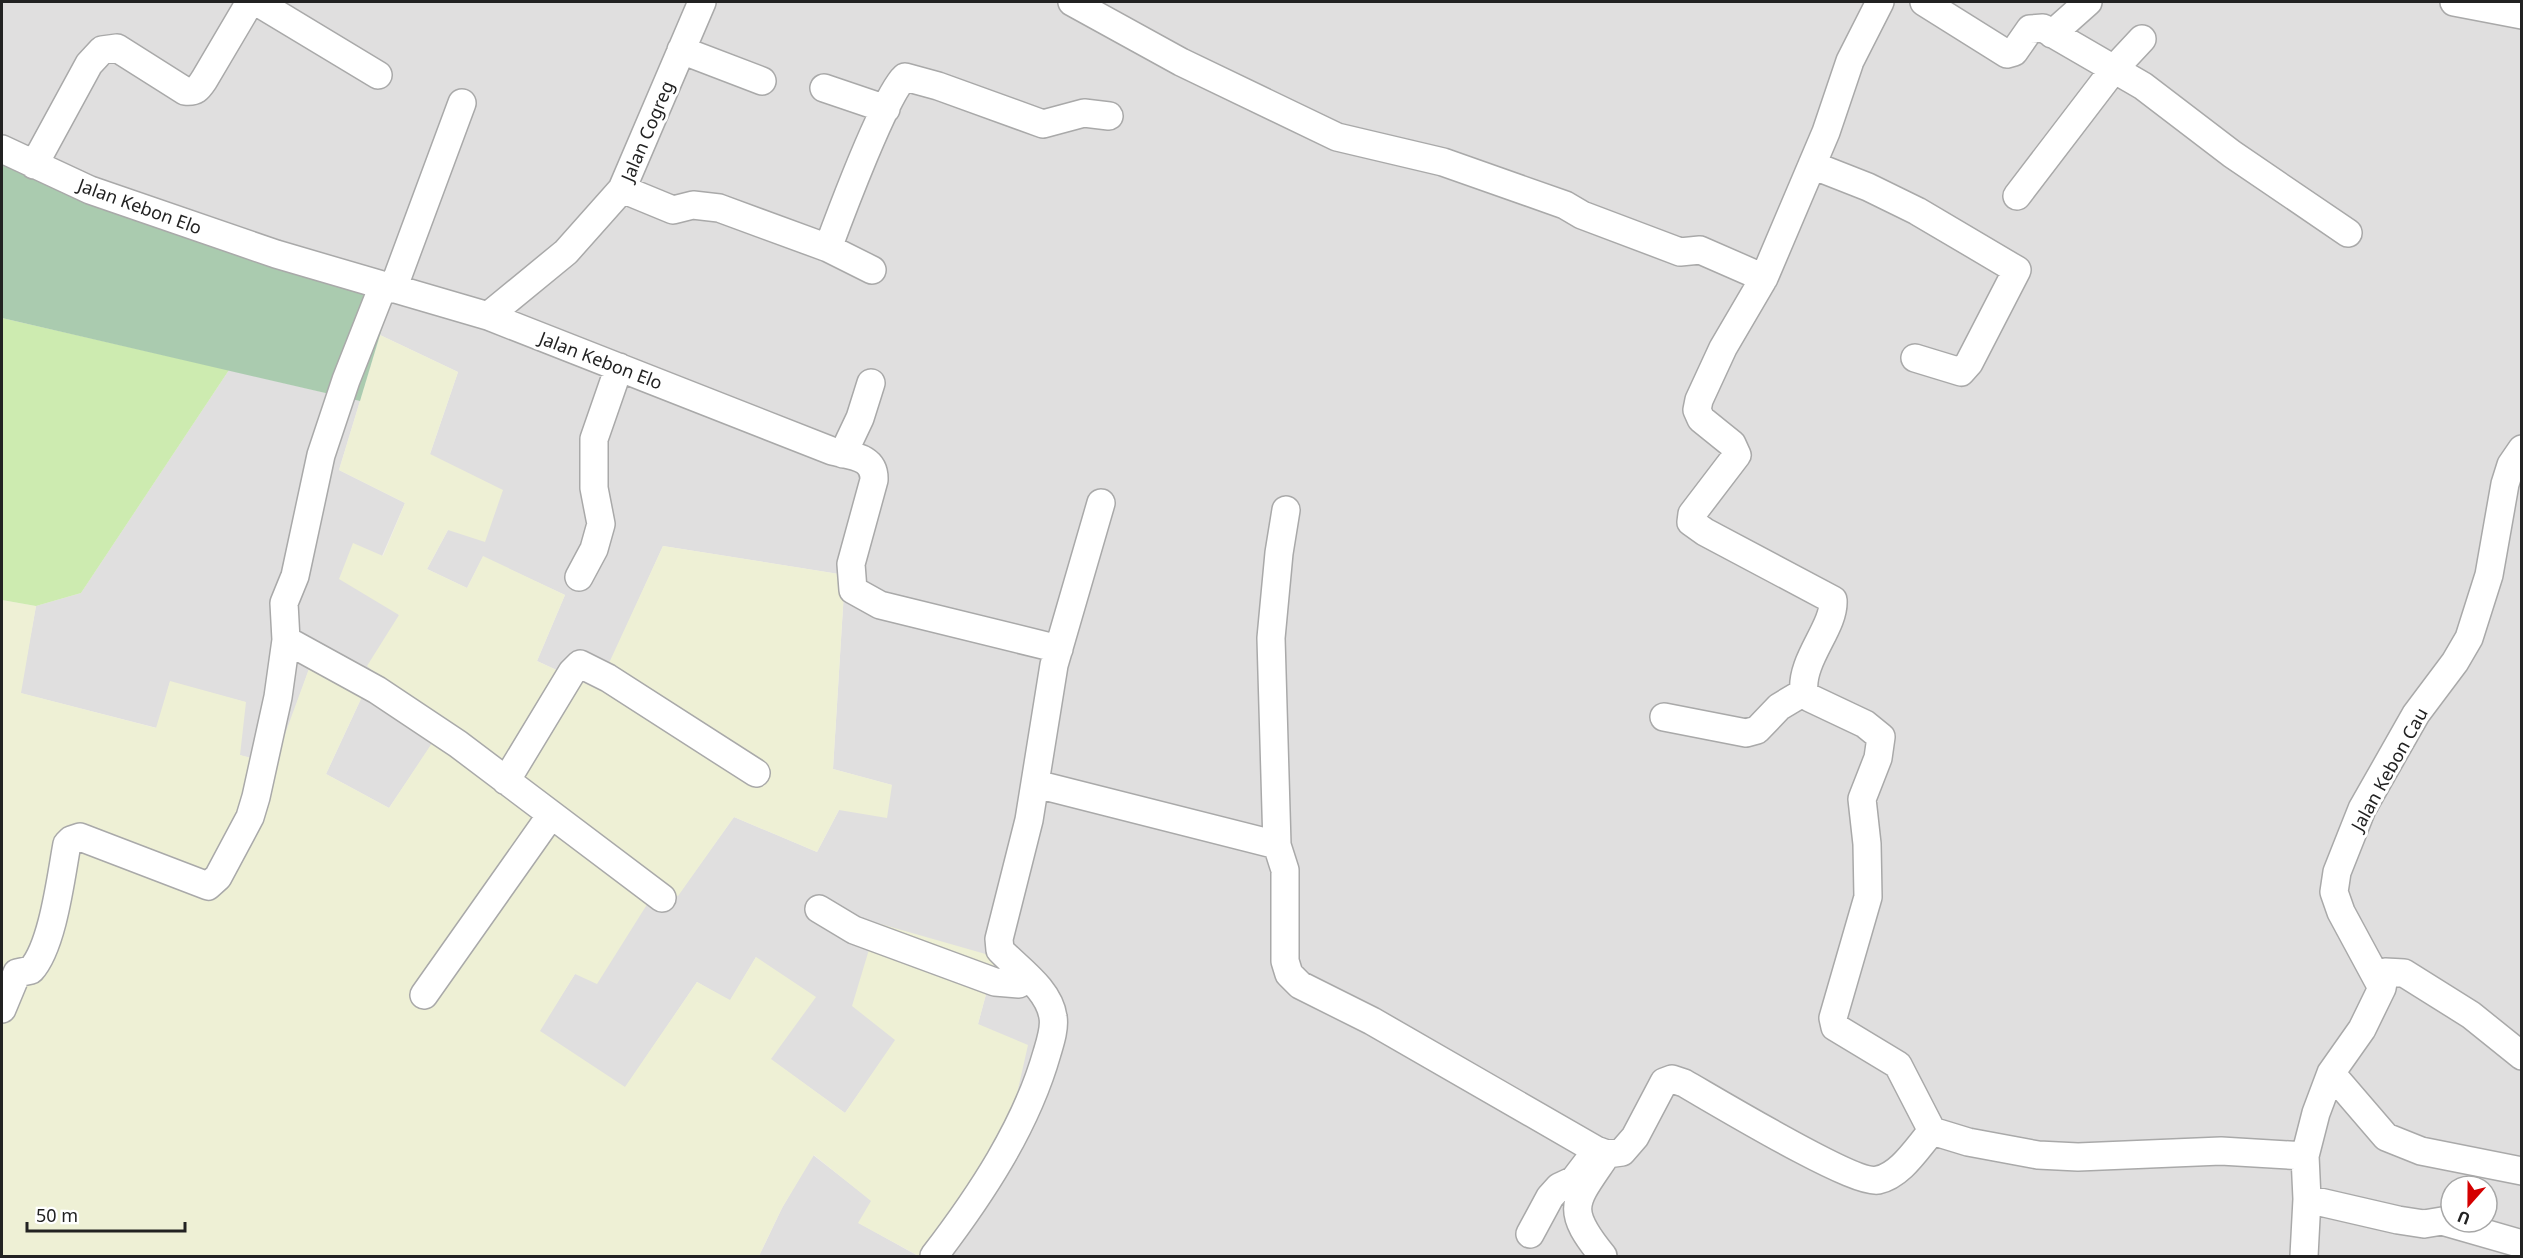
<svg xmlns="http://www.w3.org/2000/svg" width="2523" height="1258" viewBox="0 0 2523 1258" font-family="'Noto Sans',sans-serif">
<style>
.residential{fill:#e0dfdf;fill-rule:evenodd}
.farmland{fill:#eef0d5}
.grass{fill:#cdebb0}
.cemetery{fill:#aacbaf}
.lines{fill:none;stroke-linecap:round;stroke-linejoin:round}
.minor-casing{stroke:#a9a9a9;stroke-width:30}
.minor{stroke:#fff;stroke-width:27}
.labels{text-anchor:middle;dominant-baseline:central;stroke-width:6;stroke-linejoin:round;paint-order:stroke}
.street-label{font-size:18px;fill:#222;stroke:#fff}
</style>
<rect width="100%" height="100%" fill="#f2efe9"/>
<path class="residential" d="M2,2H2521V1256H919L1010,1125L978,1024L996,957L896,1040L845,1113L770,1059L756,957L730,1001L697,982L625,1088L539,1031L575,974L658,887L678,895L734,817L817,852L839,810L892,785L833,769L845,575L663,546L598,689L537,661L565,595L483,557L467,588L427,569L448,530L430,454L458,372L380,335L393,292L2,147ZM2451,1186H2487V1222H2451Z
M229,370L360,401L339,470L405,503L382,556L399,616L443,728L389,808L326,774L366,688L317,647L275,764L239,755L245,702L170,682L157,728L20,693L36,606L81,593Z
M813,1155L872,1201L859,1223L918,1256H759L782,1208Z"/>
<path class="farmland" d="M380,335L458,372L430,454L503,490L485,542L448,530L427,569L467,588L483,556L565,595L537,661L597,689L663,546L845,575L833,769L892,785L887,818L839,810L817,852L734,817L678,896L658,887L597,984L575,974L540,1031L625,1087L697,982L730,1000L756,957L816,997L771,1059L845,1113L895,1040L852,1006L877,923L996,957L978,1024L1028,1045L1010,1125L919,1256L858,1223L871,1201L814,1155L782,1208L759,1256H2V600L36,606L21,693L156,728L170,681L246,702L240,755L274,764L317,647L366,688L326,774L389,808L442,728L367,666L399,615L339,579L353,543L383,556L405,503L339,470Z"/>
<path class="grass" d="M2,318L229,370L81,593L36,606L2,600Z"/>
<path class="cemetery" d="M2,147L393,292L360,401L2,318Z"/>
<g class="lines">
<defs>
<path id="minor" d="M257,2L378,75
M1072,2L1181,62L1337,137L1443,162L1565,205L1582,215L1680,252L1700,250L1764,278
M1880,2L1850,61L1826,132L1764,278L1723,348L1699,400L1697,410L1701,419L1732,444L1737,455L1692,514L1691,522L1705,532L1833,600C1835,627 1800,660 1804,692L1810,698L1865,724L1881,737L1878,758L1862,799L1867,844L1868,897L1833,1018L1835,1027L1898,1065L1932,1131L1968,1142L2038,1155L2078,1157L2221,1151L2305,1156
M1924,2L2007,54L2014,52L2030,29L2043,28L2143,86L2232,154L2348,233
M2454,2L2522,15
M2052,34L2088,2
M681,50L762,81
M824,88L886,109
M2,149L90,190L276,254L488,316L832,451C851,456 875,456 874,480L851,564L853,590L880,605L1059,649
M34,165L89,64L102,50L117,48L185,91C196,92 198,89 204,80L250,2
M1812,165L1868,187L1917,211L2017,270L1969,363L1961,372L1915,358
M622,189L673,210L693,205L719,208L828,248C838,221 888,87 905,77L938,86L1043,124L1084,113L1109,116
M2017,196L2114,69L2142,39
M828,248L872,270
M393,289L462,103
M488,316L566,252L622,189L702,2
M843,454L860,418L871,383
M579,577L594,549L601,524L594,488V439L619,367
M286,640L377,690L458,744L662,898
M1664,717L1746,733L1757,730L1779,707L1804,692
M506,781L572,672L580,664L608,678L756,773
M1036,784L1277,845L1285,870V961L1289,974L1300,985L1372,1021L1596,1150L1607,1154L1622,1152L1635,1137L1664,1082L1672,1079L1684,1083C1714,1100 1854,1185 1878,1180C1901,1175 1917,1148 1932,1131
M1277,845L1271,638L1279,553L1286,510
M819,909L854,930L995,982L1019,984L1029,978
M2382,988L2385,972L2404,973L2471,1015L2522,1056
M424,995L551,815
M2,1009L17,973L31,970C53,946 61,876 67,844L71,840L80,837L208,886L218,877L250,817L256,797L278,697L286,640L284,603L295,576L321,455L346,380L383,286
M2331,1073L2386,1137L2421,1151L2522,1171
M2307,1199L2398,1220L2424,1224L2442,1221L2522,1244
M1530,1234L1550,1197L1559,1187L1574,1180L1590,1159
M934,1256C980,1196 1026,1127 1047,1053C1050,1043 1055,1028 1053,1017C1049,989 1018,969 1000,950L999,939L1029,820L1054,665L1101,503
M1603,1256C1563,1207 1575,1202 1607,1154
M2304,1256L2307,1199L2305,1156L2316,1113L2331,1073L2362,1029L2382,988L2341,912L2334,892L2337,872L2362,809L2416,714L2455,662L2469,638L2489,575L2505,484L2511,465L2522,449"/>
</defs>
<use href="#minor" class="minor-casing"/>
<use href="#minor" class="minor"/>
</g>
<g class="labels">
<g class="street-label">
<text transform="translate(647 131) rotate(-67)">Jalan Cogreg</text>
<text transform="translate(140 206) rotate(20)">Jalan Kebon Elo</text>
<text transform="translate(601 360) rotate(21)">Jalan Kebon Elo</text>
<text transform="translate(2389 769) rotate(-61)">Jalan Kebon Cau</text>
</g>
</g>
<rect width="2523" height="1258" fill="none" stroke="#222222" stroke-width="6"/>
<g transform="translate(2469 1204) rotate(201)"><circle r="28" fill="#ffffff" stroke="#a7a7a7" stroke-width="1.5"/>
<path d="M0-4.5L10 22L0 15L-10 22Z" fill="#d40000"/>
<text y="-9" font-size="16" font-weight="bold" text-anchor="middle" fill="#222222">U</text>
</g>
<path d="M27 1222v9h158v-9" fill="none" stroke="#222222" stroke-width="3"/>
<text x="36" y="1222" font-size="18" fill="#222222" stroke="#ffffff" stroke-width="4.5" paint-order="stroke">50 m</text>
</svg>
